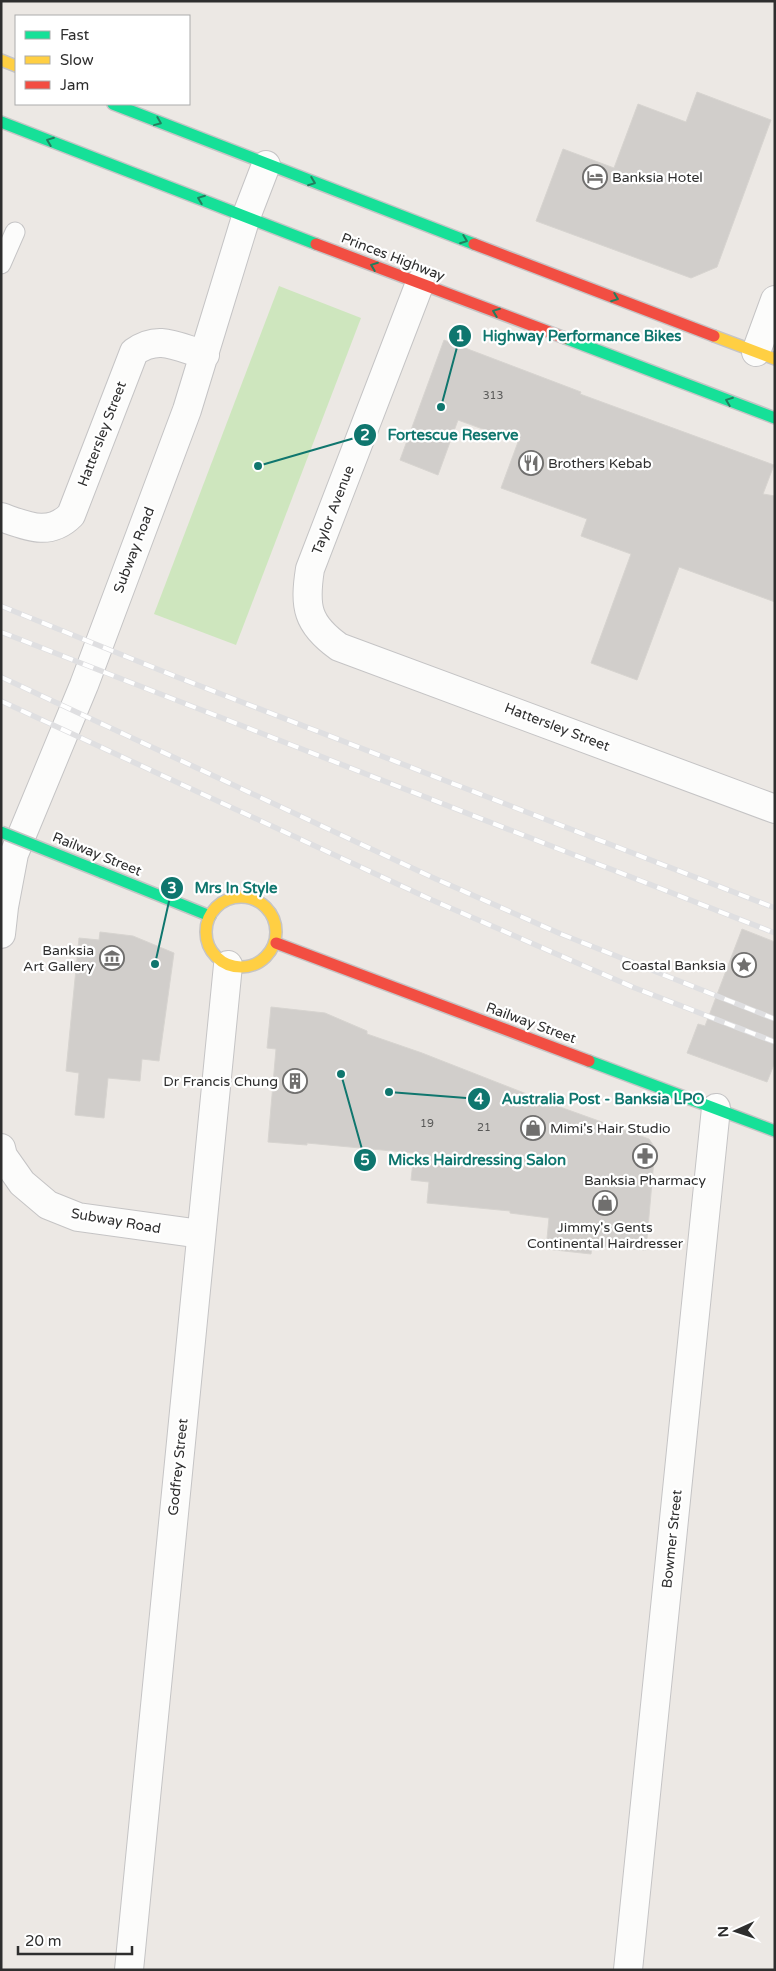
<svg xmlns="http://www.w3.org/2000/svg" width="776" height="1971" viewBox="0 0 776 1971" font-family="'Varela Round',sans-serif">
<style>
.green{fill:#cee6be}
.building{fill:#d1cecb;stroke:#d7d4d0}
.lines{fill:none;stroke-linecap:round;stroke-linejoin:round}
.lane-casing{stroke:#c5c4c5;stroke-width:21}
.street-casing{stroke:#c5c4c5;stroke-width:30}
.fast-casing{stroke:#c5c4c5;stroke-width:14}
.slow-casing{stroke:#c5c4c5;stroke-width:14}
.jam-casing{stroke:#c5c4c5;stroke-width:14}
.lane{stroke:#fcfcfb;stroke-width:19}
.street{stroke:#fcfcfb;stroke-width:28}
.fast{stroke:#16e098;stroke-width:11}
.slow{stroke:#ffcf43;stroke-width:11}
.jam{stroke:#f24e42;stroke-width:11}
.rail-casing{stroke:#dfdfe1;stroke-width:5.5}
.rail{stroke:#fff;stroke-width:4;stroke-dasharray:11;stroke-linecap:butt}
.fast-bridge-casing{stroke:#c5c4c5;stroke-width:14;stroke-linecap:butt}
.fast-bridge{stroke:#16e098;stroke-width:11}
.oneway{stroke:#237e5e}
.labels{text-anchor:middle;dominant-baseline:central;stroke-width:4.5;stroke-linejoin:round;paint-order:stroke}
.number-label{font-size:11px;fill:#585857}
.poi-label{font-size:14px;fill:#2e2e2e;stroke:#fff;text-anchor:start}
.street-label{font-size:14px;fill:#2e2e2e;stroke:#fff}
.leader{fill:none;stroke:#0f766e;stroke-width:2}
.callout-dot{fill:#0f766e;stroke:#fff;stroke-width:2}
.mark-label{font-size:15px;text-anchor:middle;font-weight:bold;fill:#fff}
.callout-label{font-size:15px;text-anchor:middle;font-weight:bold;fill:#0f766e;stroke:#fff;stroke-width:4.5;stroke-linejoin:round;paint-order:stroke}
</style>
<rect width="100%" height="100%" fill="#ece8e4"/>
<path class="green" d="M279,286L361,318L236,645L154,614Z"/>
<path class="building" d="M697,92L771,120L717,267L691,278L536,221L563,149L614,168L638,104L686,122Z
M444,340L581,392L580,394L774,465L763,494L775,496V602L679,567L637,680L591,663L631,554L581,536L587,519L501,488L518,442L458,420L438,475L400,460Z
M742,929L775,942V1062L767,1082L687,1053L698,1024L705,1026Z
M100,932L133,936L174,953L159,1061L142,1059L140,1081L108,1078L104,1118L75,1115L79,1073L66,1071L79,938L99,940Z
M271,1007L325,1013L367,1031V1034L422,1053L560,1107L649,1139L655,1148L646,1250L592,1246L591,1254L546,1249L549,1218L510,1213V1211L427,1203L429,1182L411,1180L414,1153L307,1143V1145L268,1142L276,1049L267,1048Z"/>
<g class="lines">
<defs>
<path id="lane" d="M1,264L15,232"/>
<path id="street" d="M420,283L310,569C304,607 307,624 339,647L775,809
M756,352L775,300
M1,517C27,526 49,537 71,515L134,352C159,334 177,347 205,355
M1,934L4,907L14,854L84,685L187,410L246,217L266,165
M1,1148L3,1156L22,1183L48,1205L78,1217L201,1234
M129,1970L228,965
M628,1970L716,1108"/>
<path id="fast" d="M113,104L474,244
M1,122L316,244
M565,338L775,418
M101,872L210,916
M589,1061L775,1131"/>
<path id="slow" d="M1,60L16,66
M714,336L775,359
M206 932a35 35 0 1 1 70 0a35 35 0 1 1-70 0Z"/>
<path id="jam" d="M316,244L565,338
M474,244L714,336
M276,943L589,1061"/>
</defs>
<use href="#lane" class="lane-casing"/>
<use href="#street" class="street-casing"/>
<use href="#fast" class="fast-casing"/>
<use href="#slow" class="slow-casing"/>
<use href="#jam" class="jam-casing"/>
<use href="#lane" class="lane"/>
<use href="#street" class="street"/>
<use href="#fast" class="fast"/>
<use href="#slow" class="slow"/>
<use href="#jam" class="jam"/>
<defs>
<path id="rail" d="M1,606L177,677L775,908
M1,632L775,933
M1,677L436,879L561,934L775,1019
M1,701L432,900L635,988L775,1042"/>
</defs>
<use href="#rail" class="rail-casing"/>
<use href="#rail" class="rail"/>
<defs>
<path id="fast-bridge" d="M1,832L101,872"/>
</defs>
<use href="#fast-bridge" class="fast-bridge-casing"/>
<use href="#fast-bridge" class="fast-bridge"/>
</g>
<defs><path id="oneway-chevron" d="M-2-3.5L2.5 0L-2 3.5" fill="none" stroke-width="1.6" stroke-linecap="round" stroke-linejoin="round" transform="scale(1.25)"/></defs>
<g class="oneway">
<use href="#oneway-chevron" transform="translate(158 122) rotate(22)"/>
<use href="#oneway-chevron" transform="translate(50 141) rotate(-159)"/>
<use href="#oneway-chevron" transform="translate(312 182) rotate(21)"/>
<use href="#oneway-chevron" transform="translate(201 199) rotate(-159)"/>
<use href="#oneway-chevron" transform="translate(464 240) rotate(21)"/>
<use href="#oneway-chevron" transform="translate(374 266) rotate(-159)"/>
<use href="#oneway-chevron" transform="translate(615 298) rotate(21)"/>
<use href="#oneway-chevron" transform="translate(496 312) rotate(-159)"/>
<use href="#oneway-chevron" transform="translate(729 401) rotate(-159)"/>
</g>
<defs>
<symbol id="hotel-ring" viewBox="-11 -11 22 22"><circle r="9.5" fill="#fff" stroke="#706f6e" stroke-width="1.5"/><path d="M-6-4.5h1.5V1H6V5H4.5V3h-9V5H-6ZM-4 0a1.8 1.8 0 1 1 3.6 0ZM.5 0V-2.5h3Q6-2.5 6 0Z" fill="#706f6e"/></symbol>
<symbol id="restaurant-ring" viewBox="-11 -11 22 22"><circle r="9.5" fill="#fff" stroke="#706f6e" stroke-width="1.5"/><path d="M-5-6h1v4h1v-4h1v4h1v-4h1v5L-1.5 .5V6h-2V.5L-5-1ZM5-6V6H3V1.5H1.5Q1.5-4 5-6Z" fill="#706f6e"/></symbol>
<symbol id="museum-ring" viewBox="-11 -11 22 22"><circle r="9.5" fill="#fff" stroke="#706f6e" stroke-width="1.5"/><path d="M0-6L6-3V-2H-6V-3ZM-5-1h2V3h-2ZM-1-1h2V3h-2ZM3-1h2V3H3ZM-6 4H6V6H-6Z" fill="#706f6e"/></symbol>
<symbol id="sight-ring" viewBox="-11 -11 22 22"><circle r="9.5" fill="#fff" stroke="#706f6e" stroke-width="1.5"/><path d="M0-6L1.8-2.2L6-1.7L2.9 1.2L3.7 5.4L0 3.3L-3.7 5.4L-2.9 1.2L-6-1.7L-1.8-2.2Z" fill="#706f6e"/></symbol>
<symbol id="building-ring" viewBox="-11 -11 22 22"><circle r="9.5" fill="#fff" stroke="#706f6e" stroke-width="1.5"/><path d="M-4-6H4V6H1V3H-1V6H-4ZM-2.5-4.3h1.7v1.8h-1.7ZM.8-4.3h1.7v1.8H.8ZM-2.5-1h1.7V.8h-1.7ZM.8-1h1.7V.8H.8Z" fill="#706f6e"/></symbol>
<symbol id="shop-ring" viewBox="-11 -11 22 22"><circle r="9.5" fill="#fff" stroke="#706f6e" stroke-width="1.5"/><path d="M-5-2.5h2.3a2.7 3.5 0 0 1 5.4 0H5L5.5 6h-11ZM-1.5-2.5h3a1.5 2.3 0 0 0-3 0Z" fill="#706f6e"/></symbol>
<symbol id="pharmacy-ring" viewBox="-11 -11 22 22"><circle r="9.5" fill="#fff" stroke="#706f6e" stroke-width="1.5"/><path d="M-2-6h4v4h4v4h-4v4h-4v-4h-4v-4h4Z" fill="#706f6e"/></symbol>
</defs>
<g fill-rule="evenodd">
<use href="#hotel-ring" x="581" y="163" width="28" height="28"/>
<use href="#restaurant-ring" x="517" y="449" width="28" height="28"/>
<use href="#museum-ring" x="98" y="944" width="28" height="28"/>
<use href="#sight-ring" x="730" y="951" width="28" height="28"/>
<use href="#building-ring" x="281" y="1067" width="28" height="28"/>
<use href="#shop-ring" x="519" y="1114" width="28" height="28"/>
<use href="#pharmacy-ring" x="631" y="1142" width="28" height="28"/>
<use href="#shop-ring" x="591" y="1189" width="28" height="28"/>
</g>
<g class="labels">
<g class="number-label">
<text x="493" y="395">313</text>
<text x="427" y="1123">19</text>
<text x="484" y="1127">21</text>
</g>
<g class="poi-label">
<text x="612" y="177">Banksia Hotel</text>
<text x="548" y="463">Brothers Kebab</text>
<text x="94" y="950" text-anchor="end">Banksia<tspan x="94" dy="16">Art Gallery</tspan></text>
<text x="726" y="965" text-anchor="end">Coastal Banksia</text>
<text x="278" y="1081" text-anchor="end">Dr Francis Chung</text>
<text x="550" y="1128">Mimi's Hair Studio</text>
<text x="645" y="1180" text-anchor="middle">Banksia Pharmacy</text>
<text x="605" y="1227" text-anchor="middle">Jimmy's Gents<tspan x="605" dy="16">Continental Hairdresser</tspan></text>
</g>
<g class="street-label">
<text transform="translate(393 257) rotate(21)">Princes Highway</text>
<text transform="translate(102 434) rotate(-69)">Hattersley Street</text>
<text transform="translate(333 510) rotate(-69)">Taylor Avenue</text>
<text transform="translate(134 550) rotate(-69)">Subway Road</text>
<text transform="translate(557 727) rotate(21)">Hattersley Street</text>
<text transform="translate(97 854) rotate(22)">Railway Street</text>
<text transform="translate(531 1023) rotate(20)">Railway Street</text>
<text transform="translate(116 1221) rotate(10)">Subway Road</text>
<text transform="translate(178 1467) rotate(-84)">Godfrey Street</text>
<text transform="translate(672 1539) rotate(-84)">Bowmer Street</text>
</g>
</g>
<path class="leader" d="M441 407L460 336M258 466L365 435M155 964L172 888M389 1092L479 1099M341 1074L365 1160"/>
<g class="callout-dot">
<circle cx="441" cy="407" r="5"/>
<circle cx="258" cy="466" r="5"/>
<circle cx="155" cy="964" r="5"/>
<circle cx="389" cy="1092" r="5"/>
<circle cx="341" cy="1074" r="5"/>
<circle cx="460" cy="336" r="12"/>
<circle cx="365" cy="435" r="12"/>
<circle cx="172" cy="888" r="12"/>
<circle cx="479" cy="1099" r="12"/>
<circle cx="365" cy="1160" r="12"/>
</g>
<g class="mark-label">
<text x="460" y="341">1</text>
<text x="365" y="440">2</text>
<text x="172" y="893">3</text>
<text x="479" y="1104">4</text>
<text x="365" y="1165">5</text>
</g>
<g class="callout-label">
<text x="582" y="341">Highway Performance Bikes</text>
<text x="453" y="440">Fortescue Reserve</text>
<text x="236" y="893">Mrs In Style</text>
<text x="603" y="1104">Australia Post - Banksia LPO</text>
<text x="477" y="1165">Micks Hairdressing Salon</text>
</g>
<rect width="776" height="1971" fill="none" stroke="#2e2e2e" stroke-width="5"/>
<rect x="15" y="15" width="175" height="90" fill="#ffffff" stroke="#ababab"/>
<rect x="25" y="31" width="25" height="8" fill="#16e098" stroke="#ababab"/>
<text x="60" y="40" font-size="15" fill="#2e2e2e">Fast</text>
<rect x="25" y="56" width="25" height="8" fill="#ffcf43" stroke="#ababab"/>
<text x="60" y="65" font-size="15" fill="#2e2e2e">Slow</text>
<rect x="25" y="81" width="25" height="8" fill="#f24e42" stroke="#ababab"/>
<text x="60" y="90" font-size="15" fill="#2e2e2e">Jam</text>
<g transform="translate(736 1931) rotate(267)" stroke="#ffffff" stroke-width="4" paint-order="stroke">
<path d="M0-4L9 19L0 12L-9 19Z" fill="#2e2e2e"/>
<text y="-8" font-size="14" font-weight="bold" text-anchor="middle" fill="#2e2e2e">N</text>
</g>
<path d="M18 1946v8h114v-8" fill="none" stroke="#2e2e2e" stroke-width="2.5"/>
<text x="25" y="1946" font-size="15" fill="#2e2e2e" stroke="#ffffff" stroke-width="4" paint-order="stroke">20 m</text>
</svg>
